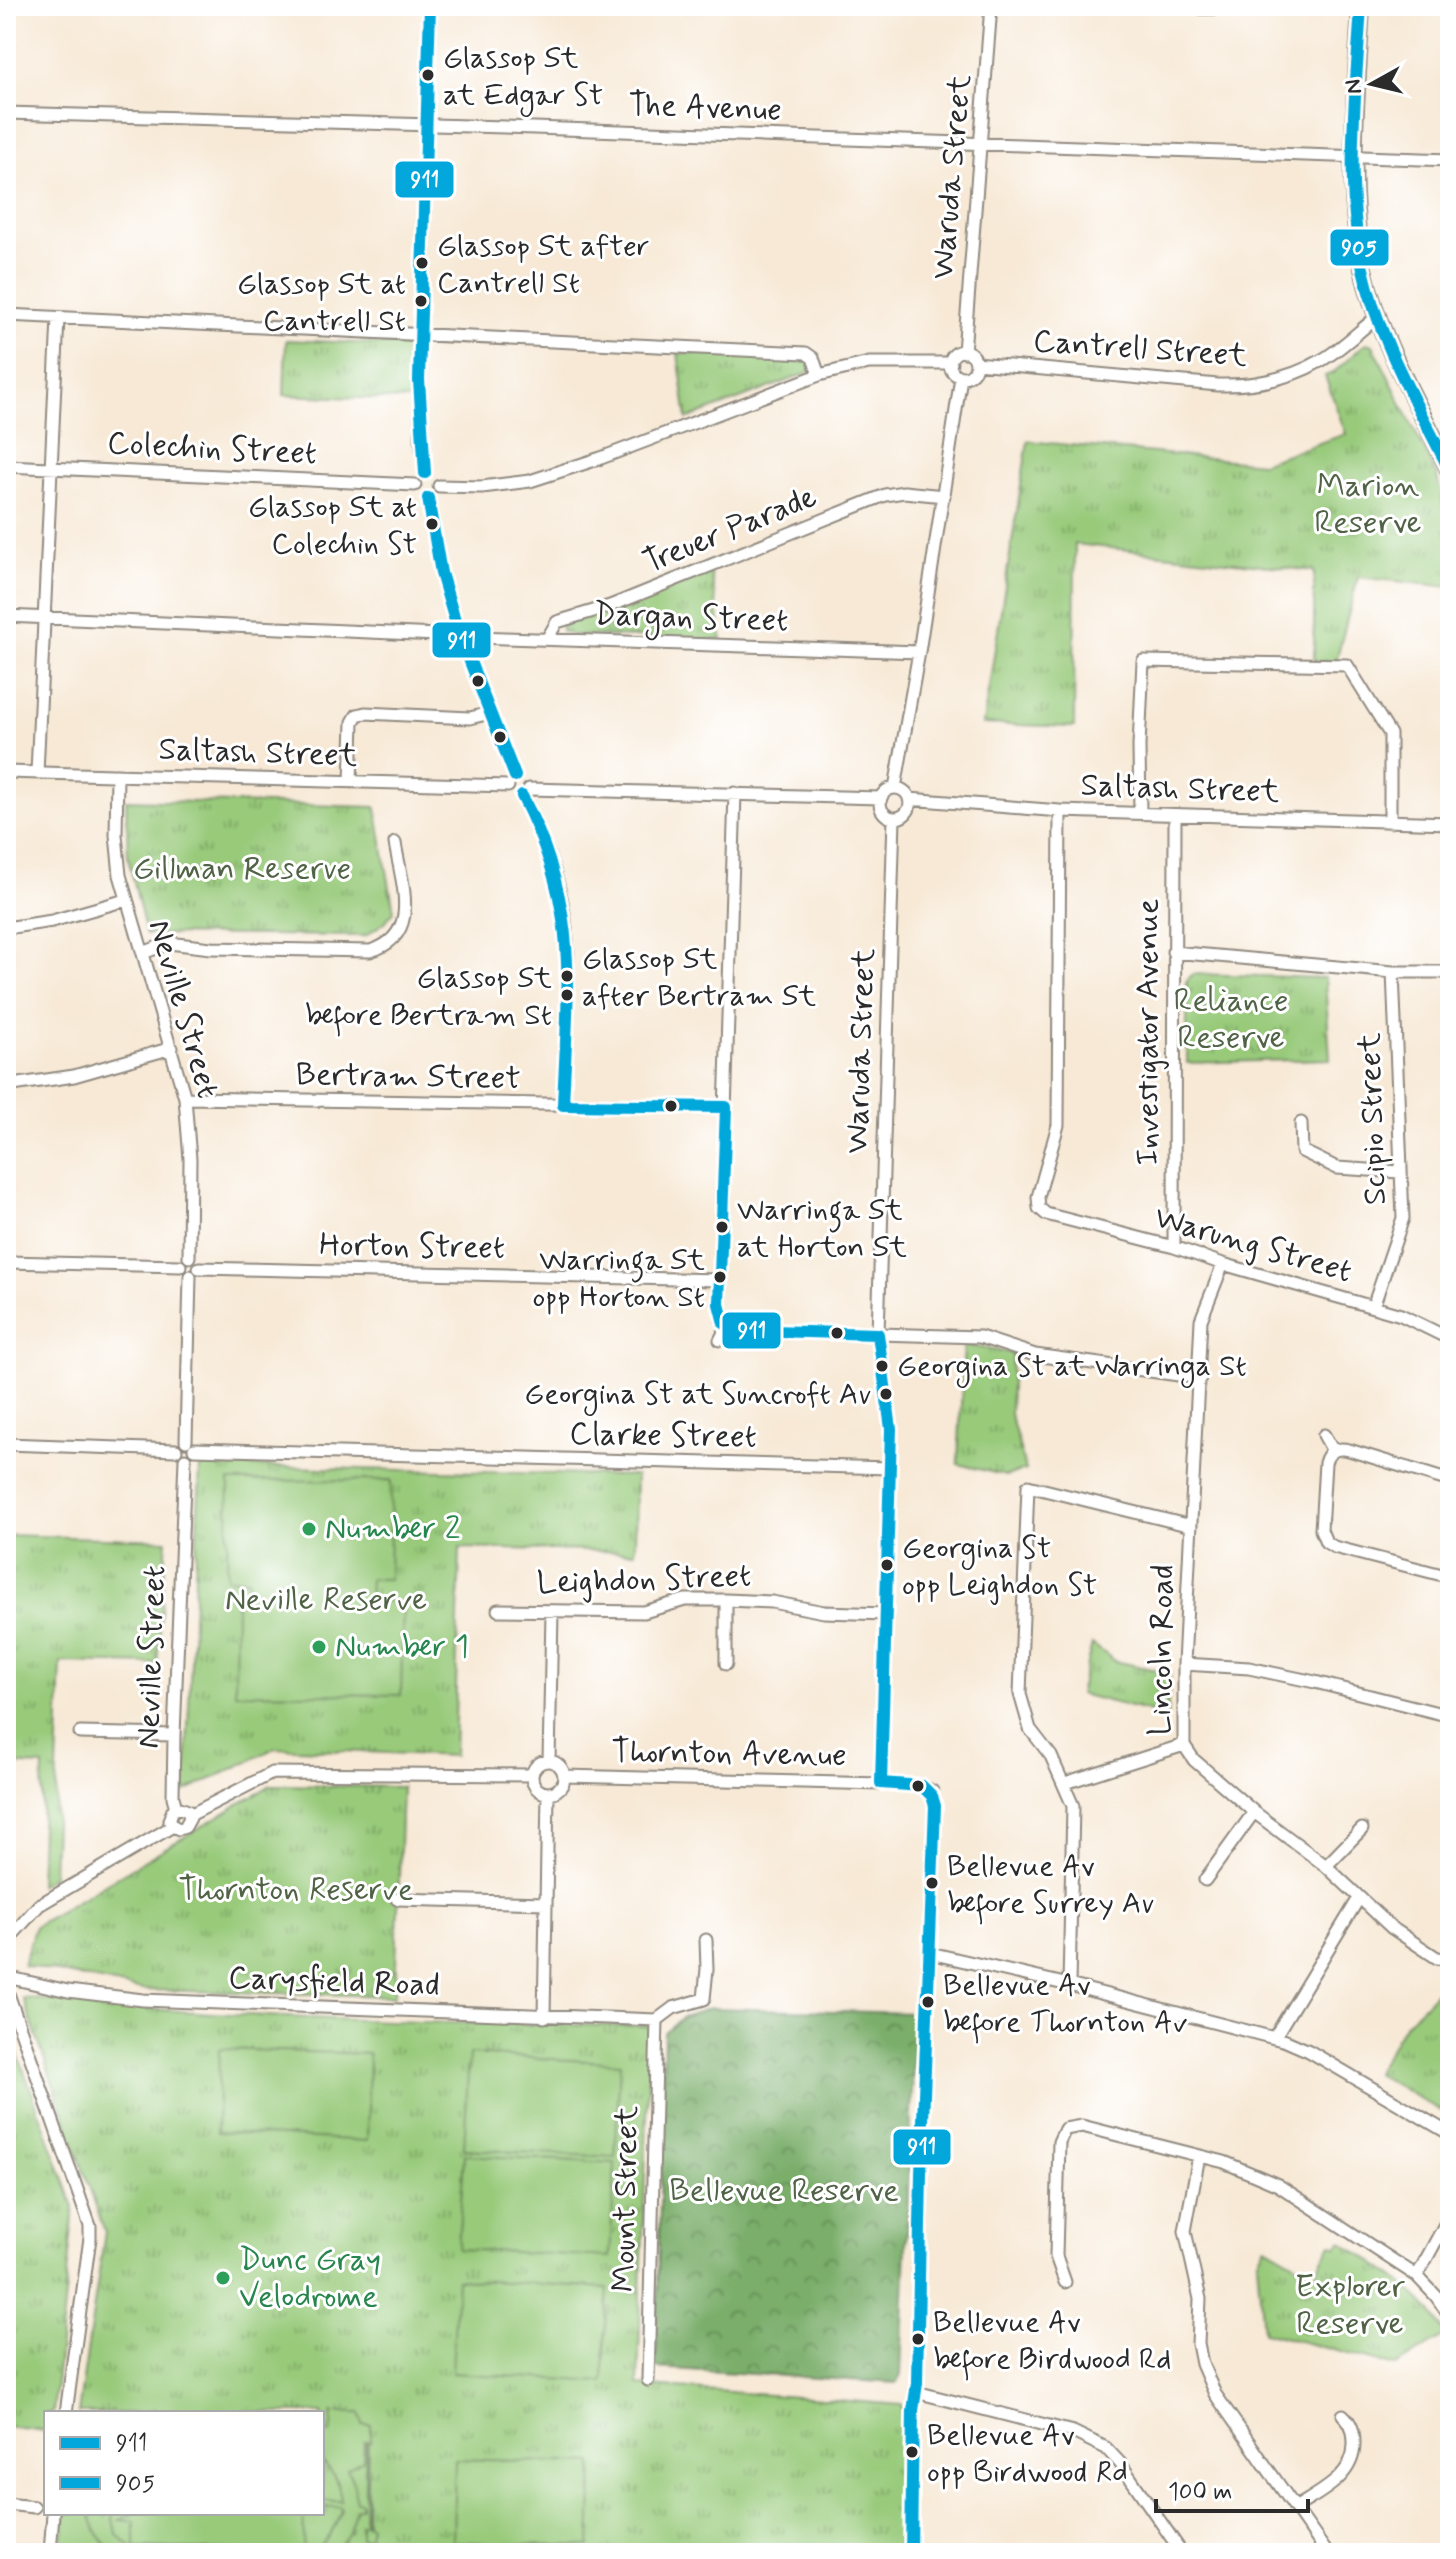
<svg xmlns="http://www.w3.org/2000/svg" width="1456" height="2559" viewBox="0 0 1456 2559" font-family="Mynerve,sans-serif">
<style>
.grass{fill:url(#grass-tufts);stroke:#627a52;stroke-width:2}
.forest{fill:url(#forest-crowns);stroke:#526c4a;stroke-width:2}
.pitch{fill:#98ca7a;stroke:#627a52;stroke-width:2}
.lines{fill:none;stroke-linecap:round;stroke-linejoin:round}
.street-casing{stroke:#918a80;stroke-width:15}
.secondary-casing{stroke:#918a80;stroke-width:20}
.street{stroke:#fff;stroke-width:11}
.secondary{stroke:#fff;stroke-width:16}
.bus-1-casing{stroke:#fff;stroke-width:18}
.bus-2-casing{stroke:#fff;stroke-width:18}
.bus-1{stroke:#04a7db;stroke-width:12}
.bus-2{stroke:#04a7db;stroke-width:12}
.bus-dot{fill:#2b2b2b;stroke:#fff;stroke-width:3}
.leisure-dot{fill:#2e9e5b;stroke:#fff;stroke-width:3}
.labels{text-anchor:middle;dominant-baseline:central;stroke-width:6;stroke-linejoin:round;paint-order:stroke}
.bus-label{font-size:30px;fill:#2b2b2b;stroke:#fff;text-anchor:start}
.street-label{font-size:32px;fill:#2b2b2b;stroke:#fff}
.park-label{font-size:32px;fill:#516347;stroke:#fff}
.leisure-label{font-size:32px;fill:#27864d;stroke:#fff;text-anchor:start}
.line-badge{stroke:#fff;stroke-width:3}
.badge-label{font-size:22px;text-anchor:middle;font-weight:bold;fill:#fff}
</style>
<defs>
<pattern id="grass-tufts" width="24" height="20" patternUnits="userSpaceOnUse" patternTransform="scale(2)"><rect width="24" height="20" fill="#98ca7a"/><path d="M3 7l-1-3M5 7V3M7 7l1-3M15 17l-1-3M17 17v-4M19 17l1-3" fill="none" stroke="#7ca464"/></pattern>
<pattern id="forest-crowns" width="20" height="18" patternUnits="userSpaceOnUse" patternTransform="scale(2)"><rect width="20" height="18" fill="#7aae6a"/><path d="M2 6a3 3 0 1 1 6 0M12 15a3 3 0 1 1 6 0" fill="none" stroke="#648e57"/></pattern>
</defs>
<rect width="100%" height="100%" fill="#fff"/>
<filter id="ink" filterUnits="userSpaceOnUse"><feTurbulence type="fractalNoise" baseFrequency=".0125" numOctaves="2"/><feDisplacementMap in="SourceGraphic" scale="16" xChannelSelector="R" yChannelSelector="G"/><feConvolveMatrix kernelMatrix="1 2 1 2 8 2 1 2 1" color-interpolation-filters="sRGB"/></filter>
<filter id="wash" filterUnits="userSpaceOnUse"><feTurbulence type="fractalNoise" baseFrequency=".006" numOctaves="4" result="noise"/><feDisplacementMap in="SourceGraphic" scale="32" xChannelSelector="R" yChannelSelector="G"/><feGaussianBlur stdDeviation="1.8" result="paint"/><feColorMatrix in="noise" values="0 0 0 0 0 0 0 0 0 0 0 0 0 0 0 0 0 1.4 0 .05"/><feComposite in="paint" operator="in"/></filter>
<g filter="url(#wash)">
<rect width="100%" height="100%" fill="#f7e9d6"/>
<path class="grass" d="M286,340L404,345L409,354L410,400L284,395Z
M1366,343L1373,345L1437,476L1450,536V587L1358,577L1336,662L1314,661V571L1075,544L1074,727L983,724L1028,441L1261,463L1346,434L1325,376L1333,373Z
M678,353L804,357L809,359L811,369L808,373L687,419Z
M711,573L722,640L571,635L562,631V625L592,614L623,607Z
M126,800L376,807L394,911L385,922L365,936L146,934L128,857Z
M1193,974L1325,978L1330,1059L1187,1063V980Z
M964,1345L1012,1353L1010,1414L1026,1470L1006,1476L958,1464Z
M204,1465L636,1476L635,1552L460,1548L454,1756L275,1748L185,1792L200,1467Z
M6,1535L167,1540L157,1664L61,1662L53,1876L39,1885L43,1766L6,1764Z
M1092,1644L1115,1661L1170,1673L1167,1716L1079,1694Z
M271,1785L402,1787L395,1996L143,1990L23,1965L35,1926Z
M1450,1978V2116L1375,2073L1404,2025Z
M23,1998C231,2019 440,2024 650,2026L638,2385L902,2405L898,2553H60L66,2513H322V2413H78L105,2232Z
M6,2022L74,2207L53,2413H46V2431L6,2426Z
M1341,2241C1381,2268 1423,2291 1446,2335L1396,2366L1263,2332L1257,2261L1265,2246L1314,2274L1331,2244L1337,2247Z"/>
<path class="forest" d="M710,2008L915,2013L901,2375L897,2383L656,2368L664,2032L683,2017Z"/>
<path class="pitch" d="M391,1480L389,1579H370L369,1600L403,1602L401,1695L235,1693L236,1599L248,1598V1579L227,1578L229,1481Z
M219,2049L369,2054L367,2141L217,2132Z
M469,2054L620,2063L615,2157L464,2149Z
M464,2155L615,2163L610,2257L458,2249Z
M457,2279L608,2288L603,2382L452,2373Z
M332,2413H360L363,2425H371V2441H368L366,2524L370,2525L369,2538H360V2524H364L366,2441H364L363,2460L347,2469L354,2485L356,2501L361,2502V2508H356L349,2533L334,2553H308C327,2543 335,2530 341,2510L340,2507H322V2501H341C340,2485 333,2472 322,2462V2433H331Z
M455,2459L593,2463L590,2546L453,2542Z
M90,2513H105L107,2517V2513H113L117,2535L134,2550L145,2553H113L97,2533Z
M135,2513H304L303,2553L135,2548V2522L121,2520Z"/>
</g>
<g filter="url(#ink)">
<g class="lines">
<defs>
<path id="street" d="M6,113L505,127L1450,160
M6,315L806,353L813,358L819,375
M950 364a13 13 0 1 1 26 0a13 13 0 1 1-26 0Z
M964,352L991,6
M976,363L1218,385C1254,386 1290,379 1322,360C1341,349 1359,331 1377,317
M6,466L415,485
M425,473L421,442L419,380L430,6
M439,486L482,487L530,481L601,458L819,375L869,363H951
M428,498L441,573L458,631L515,776
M6,616L437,635L458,631
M461,639L477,637L919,652
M547,639L557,622L610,606L885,495L904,492L944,496
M6,772L508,786
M37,773L58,318
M117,775L116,835L120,875L185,1098L190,1159L189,1257
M351,782L353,722L357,715L365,713L470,718L490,713
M895,788L919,652L961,377
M880 803a15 15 0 1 1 30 0a15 15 0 1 1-30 0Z
M529,789L881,798
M735,793L719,1304L722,1321L727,1327L746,1330L980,1337L1035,1355L1200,1378
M522,796C541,831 558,874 564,913C574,975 565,1043 563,1105
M909,799L1060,811L1450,823
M1060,811L1058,1125L1038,1197L1039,1208L1046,1214L1174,1247L1223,1264L1401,1315L1450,1339
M1140,813L1139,746L1143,661L1347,665L1390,734V822
M6,928L52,921L126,900
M1173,952L1393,972H1450
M143,953L169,943L211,948L370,951C423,936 401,882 395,843
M6,1086L74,1076L172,1048
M185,1098L726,1107
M1301,1123L1302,1151L1337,1168L1400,1172
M1174,1247L1175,816
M6,1262L180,1266
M1223,1264L1201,1320L1184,1664V1745L1194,1760L1254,1812L1326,1866L1392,1928L1437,1958L1450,1959
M199,1268L720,1280
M1373,1307L1403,1218L1393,972
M720,1340L727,1327
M1324,1435L1333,1451
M186,1441L190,1276
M6,1444L176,1450
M194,1449L890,1468
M1450,1481L1349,1450C1337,1447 1328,1451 1325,1463L1321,1530L1326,1542L1334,1547L1450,1577
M498,1610L644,1612L685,1600H726L772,1602L824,1612L886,1614
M726,1664V1600
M1184,1664L1249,1668L1315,1682L1450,1716
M80,1733L174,1735
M549,1761L552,1612
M532 1777a16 16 0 1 1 32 0a16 16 0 1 1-32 0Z
M564,1776L921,1785L932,1791L935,1819L921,2174L917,2383L913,2411L911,2553
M881,1783L891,1429L878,1334L894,818
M1065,1783L1184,1745
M176,1808L173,1797L174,1735L185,1459
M190,1815L272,1773L532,1775
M1326,1866L1362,1829
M1205,1880L1254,1812
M397,1899L546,1903
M930,1953L1069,1985L1286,2041L1309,2051L1450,2134
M6,1958L14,1933L39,1905L173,1826L179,1829L185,1827L190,1818L188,1811L180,1808L173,1810L169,1820L173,1826
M11,1978L68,1991L143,2000L657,2020
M1069,1985L1073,1806L1051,1756L1030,1729L1020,1694L1028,1486L1191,1526
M6,1988L90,2226V2238L66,2413
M544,2017L548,1793
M657,2020L673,2008L704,1999L707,1969L706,1940
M1274,2038L1359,1898
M1199,2156L1185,2231L1200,2299L1198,2344L1202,2364L1215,2394L1327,2553
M1417,2276L1450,2215
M1065,2282L1056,2256L1059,2142L1065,2129L1082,2126L1224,2162L1278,2185L1417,2276L1436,2296L1450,2316
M648,2380L657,2020
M916,2392L1073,2432L1106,2448L1120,2463L1182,2553
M6,2504L34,2507
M1295,2508C1320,2492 1354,2477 1354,2444C1354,2432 1352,2423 1343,2415
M50,2553L53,2513"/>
<path id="secondary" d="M1201,6H1267
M1361,6C1357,89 1345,187 1363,269C1379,340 1419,406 1450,471"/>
</defs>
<use href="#street" class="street-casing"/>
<use href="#secondary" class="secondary-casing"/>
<use href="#street" class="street"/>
<use href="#secondary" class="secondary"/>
<defs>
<path id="bus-1" d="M425,473L419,380L430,6
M428,498L441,573L458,631L515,776
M522,796C580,908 568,985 563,1105
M563,1105L726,1107
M726,1107L719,1304L724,1323L735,1330L878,1334
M878,1334L891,1429L881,1783
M881,1783L922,1786L932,1796L935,1806L921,2174L917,2383L913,2411L911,2553"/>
<path id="bus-2" d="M1361,6C1356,93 1344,183 1363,269C1379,341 1418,406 1450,471"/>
</defs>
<use href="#bus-1" class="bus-1-casing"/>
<use href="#bus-2" class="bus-2-casing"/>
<use href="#bus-1" class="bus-1"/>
<use href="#bus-2" class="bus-2"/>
</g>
</g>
<g class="bus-dot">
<circle cx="428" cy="75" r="7"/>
<circle cx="422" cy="263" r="7"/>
<circle cx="421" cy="301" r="7"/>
<circle cx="432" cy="524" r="7"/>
<circle cx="478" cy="681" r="7"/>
<circle cx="500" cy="737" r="7"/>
<circle cx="567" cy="976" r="7"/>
<circle cx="567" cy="995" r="7"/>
<circle cx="671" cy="1106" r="7"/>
<circle cx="722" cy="1227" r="7"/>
<circle cx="720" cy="1277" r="7"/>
<circle cx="837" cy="1333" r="7"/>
<circle cx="882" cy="1366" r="7"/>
<circle cx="886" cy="1394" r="7"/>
<circle cx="887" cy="1565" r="7"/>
<circle cx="918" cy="1786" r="7"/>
<circle cx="932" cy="1883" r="7"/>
<circle cx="928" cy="2002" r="7"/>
<circle cx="918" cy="2339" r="7"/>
<circle cx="912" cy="2452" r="7"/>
</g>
<g class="leisure-dot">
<circle cx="309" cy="1529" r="8"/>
<circle cx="319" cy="1647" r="8"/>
<circle cx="223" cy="2278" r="8"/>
</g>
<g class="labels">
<g class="bus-label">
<text x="443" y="58">Glassop St<tspan x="443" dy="37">at Edgar St</tspan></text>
<text x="437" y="246">Glassop St after<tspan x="437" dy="37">Cantrell St</tspan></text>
<text x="406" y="284" text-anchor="end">Glassop St at<tspan x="406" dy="37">Cantrell St</tspan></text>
<text x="417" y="507" text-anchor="end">Glassop St at<tspan x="417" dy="37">Colechin St</tspan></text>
<text x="582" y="959">Glassop St<tspan x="582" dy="37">after Bertram St</tspan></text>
<text x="552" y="978" text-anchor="end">Glassop St<tspan x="552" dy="37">before Bertram St</tspan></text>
<text x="737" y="1210">Warringa St<tspan x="737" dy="37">at Horton St</tspan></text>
<text x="705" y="1260" text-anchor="end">Warringa St<tspan x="705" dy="37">opp Horton St</tspan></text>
<text x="897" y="1366">Georgina St at Warringa St</text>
<text x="871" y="1394" text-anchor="end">Georgina St at Suncroft Av</text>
<text x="902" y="1548">Georgina St<tspan x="902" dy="37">opp Leighdon St</tspan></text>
<text x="947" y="1866">Bellevue Av<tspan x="947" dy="37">before Surrey Av</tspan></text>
<text x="943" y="1985">Bellevue Av<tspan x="943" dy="37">before Thornton Av</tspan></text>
<text x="933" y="2322">Bellevue Av<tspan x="933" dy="37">before Birdwood Rd</tspan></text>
<text x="927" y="2435">Bellevue Av<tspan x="927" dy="37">opp Birdwood Rd</tspan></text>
</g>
<g class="street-label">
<text transform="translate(705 108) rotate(2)">The Avenue</text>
<text transform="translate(952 177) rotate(-85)">Waruda Street</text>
<text transform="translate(1140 349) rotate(4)">Cantrell Street</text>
<text transform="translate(212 449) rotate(3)">Colechin Street</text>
<text transform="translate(730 530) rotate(-22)">Treuer Parade</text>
<text transform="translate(691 618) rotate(2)">Dargan Street</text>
<text transform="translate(258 753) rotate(2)">Saltash Street</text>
<text transform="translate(1180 789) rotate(2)">Saltash Street</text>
<text transform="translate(183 1009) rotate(74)">Neville Street</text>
<text transform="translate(1148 1032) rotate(-90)">Investigator Avenue</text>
<text transform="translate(861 1051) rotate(-88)">Waruda Street</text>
<text transform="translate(408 1077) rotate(1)">Bertram Street</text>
<text transform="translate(1373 1119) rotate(-92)">Scipio Street</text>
<text transform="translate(1253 1245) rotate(16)">Warung Street</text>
<text transform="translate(412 1247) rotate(1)">Horton Street</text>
<text transform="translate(663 1436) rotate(1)">Clarke Street</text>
<text transform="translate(644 1580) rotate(-2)">Leighdon Street</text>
<text transform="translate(1162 1650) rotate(-89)">Lincoln Road</text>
<text transform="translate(152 1657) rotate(-88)">Neville Street</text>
<text transform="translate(729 1754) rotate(1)">Thornton Avenue</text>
<text transform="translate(334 1982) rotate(2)">Carysfield Road</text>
<text transform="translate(626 2199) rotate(-89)">Mount Street</text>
</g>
<g class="park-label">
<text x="1368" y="486">Marion<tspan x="1368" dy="37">Reserve</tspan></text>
<text x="242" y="869">Gillman Reserve</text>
<text x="1231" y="1001">Reliance<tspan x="1231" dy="37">Reserve</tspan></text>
<text x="326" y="1600">Neville Reserve</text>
<text x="296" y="1890">Thornton Reserve</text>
<text x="784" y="2191">Bellevue Reserve</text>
<text x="1350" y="2287">Explorer<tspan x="1350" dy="37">Reserve</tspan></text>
</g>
<g class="leisure-label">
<text x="325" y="1529">Number 2</text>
<text x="335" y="1647">Number 1</text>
<text x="239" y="2260">Dunc Gray<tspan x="239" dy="37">Velodrome</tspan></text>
</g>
</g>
<g class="line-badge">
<rect x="394" y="160" width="61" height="39" rx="8" fill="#04a7db"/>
<rect x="1329" y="228" width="61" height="39" rx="8" fill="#04a7db"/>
<rect x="431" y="621" width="61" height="38" rx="8" fill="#04a7db"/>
<rect x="721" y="1311" width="61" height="39" rx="8" fill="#04a7db"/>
<rect x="892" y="2128" width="60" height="38" rx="8" fill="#04a7db"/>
</g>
<g class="badge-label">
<text x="425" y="187">911</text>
<text x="1359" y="255">905</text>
<text x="462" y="648">911</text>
<text x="752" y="1338">911</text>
<text x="922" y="2154">911</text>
</g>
<rect width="1456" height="2559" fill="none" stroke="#fff" stroke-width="32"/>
<rect x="44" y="2411" width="280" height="104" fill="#ffffff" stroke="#aaaaaa" stroke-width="2"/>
<rect x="60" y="2437" width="40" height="12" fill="#04a7db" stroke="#aaaaaa" stroke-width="2"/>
<text x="116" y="2451" font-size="24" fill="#2b2b2b">911</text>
<rect x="60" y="2477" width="40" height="12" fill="#04a7db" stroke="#aaaaaa" stroke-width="2"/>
<text x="116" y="2491" font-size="24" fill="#2b2b2b">905</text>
<g transform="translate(1372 84) rotate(262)" stroke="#ffffff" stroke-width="6" paint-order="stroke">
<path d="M0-6L14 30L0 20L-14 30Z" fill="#2b2b2b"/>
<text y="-12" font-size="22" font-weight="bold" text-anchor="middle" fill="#2b2b2b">N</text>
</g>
<path d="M1156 2499v12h152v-12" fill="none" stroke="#2b2b2b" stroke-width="4"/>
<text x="1168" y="2499" font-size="24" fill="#2b2b2b" stroke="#ffffff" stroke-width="6" paint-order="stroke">100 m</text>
</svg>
